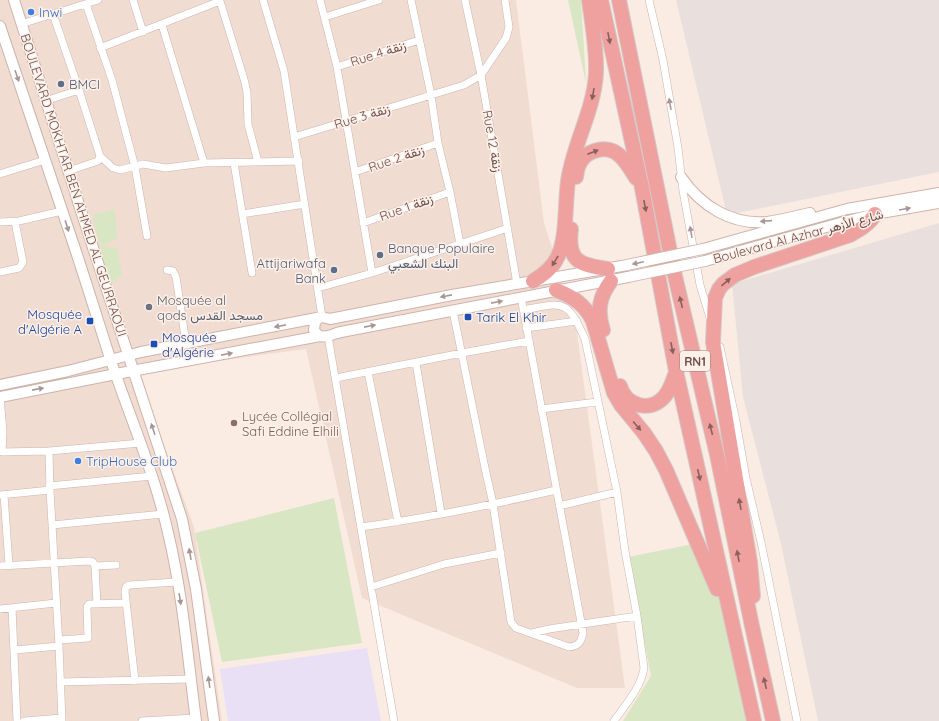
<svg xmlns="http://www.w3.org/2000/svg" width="939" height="721" viewBox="0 0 939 721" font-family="Quicksand,Vazirmatn,sans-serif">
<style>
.residential{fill:#f1dcd2}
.industrial{fill:#e9e0dd}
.education{fill:#e9e0f6}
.green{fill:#d9e6c3}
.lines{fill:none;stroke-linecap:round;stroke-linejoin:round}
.street-casing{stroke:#ccb4ae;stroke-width:8}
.secondary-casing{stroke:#ceb3ab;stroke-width:12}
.highway-casing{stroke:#d4cac9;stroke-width:16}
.street{stroke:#fff;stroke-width:7}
.secondary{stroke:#fff;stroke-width:10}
.highway{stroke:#efa19f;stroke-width:14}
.secondary-bridge-casing{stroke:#ceb3ab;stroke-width:12;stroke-linecap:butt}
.secondary-bridge{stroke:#fff;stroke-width:10}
.oneway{fill:#89605c}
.oneway2{fill:#a99693}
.shop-dot{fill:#3f7fe0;stroke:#fdf0e9;stroke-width:1.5}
.service-dot{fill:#5c6f8a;stroke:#fdf0e9;stroke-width:1.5}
.worship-dot{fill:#6b7280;stroke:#fdf0e9;stroke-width:1.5}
.transit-dot{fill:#1a4fb4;stroke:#fdf0e9;stroke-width:1.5}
.education-dot{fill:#8d6e63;stroke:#fdf0e9;stroke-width:1.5}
.labels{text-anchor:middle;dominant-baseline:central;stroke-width:3;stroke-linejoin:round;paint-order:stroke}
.shield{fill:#fdf0e9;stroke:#9a807a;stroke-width:1}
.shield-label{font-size:12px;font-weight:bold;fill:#6f504b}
.shop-label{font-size:13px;fill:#366cbe;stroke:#fdf0e9;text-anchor:start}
.street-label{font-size:13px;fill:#6f504b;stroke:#fdf0e9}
.service-label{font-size:13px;fill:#4e5e75;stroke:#fdf0e9;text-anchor:start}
.worship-label{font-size:13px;fill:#5b616d;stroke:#fdf0e9;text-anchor:start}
.transit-label{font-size:13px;fill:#164399;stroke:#fdf0e9;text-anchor:start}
.education-label{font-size:13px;fill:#785e54;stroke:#fdf0e9;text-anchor:start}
</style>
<rect width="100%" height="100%" fill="#faece3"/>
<path class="residential" d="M0,0H516L544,223L575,318L625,688H577L362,598L306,349L137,372L194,527L222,721H0Z"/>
<path class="industrial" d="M676,0H939V172L727,215Z
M939,223V721H818L781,544L743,397L732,284Z"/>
<path class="education" d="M367,648L381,721H228L220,669Z"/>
<path class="green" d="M568,0H581L586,83Z
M115,209L117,238L102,246L117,248L122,275L110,285L92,215Z
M334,498L362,643L222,662L195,533Z
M698,543L716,583L753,721H623L651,676L628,557Z"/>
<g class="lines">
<defs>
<path id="street" d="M133,0L143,32
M263,0L284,71L322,317
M320,0L337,67L372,273
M411,0L431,95L438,143L450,192L460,244
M465,0L481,75L517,284
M649,0L663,60L678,148L683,191L700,285L710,318
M86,4L112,80L135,167L147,236
M53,14L79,90L100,156L98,161L68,171
M325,17L379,0
M21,24L98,0
M162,25L204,163
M100,48L220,1L244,79L247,92L248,124L258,162
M337,67L419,40
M45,101L79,90
M294,137L464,85L481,75L506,38L509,27L505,0
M100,156L113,168L120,170L143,164L166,168L204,163L299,161
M234,163L252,273
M355,172L438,143
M0,174L45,160
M242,214L305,204
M0,222L19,221L62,211
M363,223L450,192
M167,270L173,271L176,277L186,343
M0,272L19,268L23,262L15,222
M318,288L372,273L508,228
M523,310C564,302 567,299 585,339L617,492L625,551L637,616L644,668C641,688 625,705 614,721
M453,311L485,468L493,504L511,622L516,628L569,647C579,646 581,642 583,633L521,297
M526,328L577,321
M328,336L394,721
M720,347L736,421L746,478L761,542L797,721
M416,363L441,513
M368,372L398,522
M336,378L462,353L529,341
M0,397L3,431L2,452L49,451L50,490L59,646L62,721
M541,409L597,402
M49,451L141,443
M49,486L152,476
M0,495L50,490
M4,495L9,565
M559,506L617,492
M52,525L163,514
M361,527C427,518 492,505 556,490
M0,566L89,561L93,562L95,566L97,604
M95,566L116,565
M371,587L444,564L501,553
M12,608L17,721
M0,609L56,603
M532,633L549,629L637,616
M59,640L88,638L87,607L89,604L126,603
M15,650L59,646
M135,681L125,592L126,587L129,585L177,582
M60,682L191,679
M24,721L62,718
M142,721L195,718"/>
<path id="secondary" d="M14,0L82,214L182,519L196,589L214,721
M0,26C22,91 44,157 66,222C82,268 96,315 111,361C131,420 156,477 169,537C183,597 188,660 196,721
M681,177C701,206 731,225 767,222C782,220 796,216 810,213
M703,249L847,209L939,193
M705,261L851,220L875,214L939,203
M318,319L315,322L314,330C321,342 331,334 341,332L628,277
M0,385L68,371L141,352L322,317L330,319L452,295L622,266
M0,397L116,374L320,336"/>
<path id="highway" d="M601,0L642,188L676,371L754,721
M619,0L675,276L717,455L752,626L773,721
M576,177C577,173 577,168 579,165C585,150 607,144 619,155C626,161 631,170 636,178
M571,229C567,262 580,265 608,269
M533,281C543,275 553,268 558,256C567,238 565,202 568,181C573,144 594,111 596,73C597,49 592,24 589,0
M556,290C574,297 585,305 593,321L614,393L621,405L644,433L656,451L666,470L717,589
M603,330C597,311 599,297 611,281
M620,386C626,406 650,413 664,397C670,391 673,380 676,372
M753,596L750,562L713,342L715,298L719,289L723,284L735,275L754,267L850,235C859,230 870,224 875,214"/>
</defs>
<use href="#street" class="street-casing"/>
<use href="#secondary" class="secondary-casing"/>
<use href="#highway" class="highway-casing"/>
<use href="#street" class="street"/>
<use href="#secondary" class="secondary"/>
<use href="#highway" class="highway"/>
<defs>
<path id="secondary-bridge" d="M622,266L703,249
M628,277L705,261"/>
</defs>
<use href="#secondary-bridge" class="secondary-bridge-casing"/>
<use href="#secondary-bridge" class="secondary-bridge"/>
</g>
<defs><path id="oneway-solid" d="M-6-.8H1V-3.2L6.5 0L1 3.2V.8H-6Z"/></defs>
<g class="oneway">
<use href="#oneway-solid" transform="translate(609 38) rotate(79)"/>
<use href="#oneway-solid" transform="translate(593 94) rotate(100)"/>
<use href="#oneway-solid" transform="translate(593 152) rotate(-21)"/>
<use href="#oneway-solid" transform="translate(645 206) rotate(79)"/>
<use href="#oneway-solid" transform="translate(555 261) rotate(121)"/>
<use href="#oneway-solid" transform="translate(726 282) rotate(-41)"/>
<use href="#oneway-solid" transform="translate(681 302) rotate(-103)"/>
<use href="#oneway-solid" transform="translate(672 348) rotate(79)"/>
<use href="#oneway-solid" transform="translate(637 426) rotate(49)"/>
<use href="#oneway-solid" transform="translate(711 429) rotate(-104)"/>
<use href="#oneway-solid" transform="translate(699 475) rotate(77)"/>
<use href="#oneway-solid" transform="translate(740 504) rotate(-100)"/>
<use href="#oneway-solid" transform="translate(738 556) rotate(-101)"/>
<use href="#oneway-solid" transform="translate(765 683) rotate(-103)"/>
</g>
<g class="oneway2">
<use href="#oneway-solid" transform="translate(17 76) rotate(71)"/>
<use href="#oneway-solid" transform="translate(670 104) rotate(-100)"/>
<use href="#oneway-solid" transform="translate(905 209) rotate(-10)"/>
<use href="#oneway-solid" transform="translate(766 221) rotate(176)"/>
<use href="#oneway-solid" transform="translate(67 226) rotate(72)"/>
<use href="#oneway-solid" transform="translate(691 232) rotate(-100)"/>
<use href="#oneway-solid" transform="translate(638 263) rotate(168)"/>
<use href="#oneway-solid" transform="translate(446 296) rotate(169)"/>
<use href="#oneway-solid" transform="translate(497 302) rotate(-11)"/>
<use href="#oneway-solid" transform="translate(280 326) rotate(169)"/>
<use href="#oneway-solid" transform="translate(370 326) rotate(-11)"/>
<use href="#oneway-solid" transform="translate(227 354) rotate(-11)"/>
<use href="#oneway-solid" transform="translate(38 389) rotate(-11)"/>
<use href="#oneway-solid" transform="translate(153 429) rotate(-109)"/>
<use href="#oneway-solid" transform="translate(190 554) rotate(-100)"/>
<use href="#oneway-solid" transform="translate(180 599) rotate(81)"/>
<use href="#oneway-solid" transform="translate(209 682) rotate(-98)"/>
</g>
<g class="shop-dot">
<circle cx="31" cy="12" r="4"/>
<circle cx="78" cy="461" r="4"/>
</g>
<g class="service-dot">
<circle cx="61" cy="84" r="4"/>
<circle cx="380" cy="255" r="4"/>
<circle cx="334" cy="270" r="4"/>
</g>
<circle class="worship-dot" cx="149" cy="307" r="4"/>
<g class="transit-dot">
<rect x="464" y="313" width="8" height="8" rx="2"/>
<rect x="86" y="317" width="8" height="8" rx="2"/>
<rect x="150" y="340" width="8" height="8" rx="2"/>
</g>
<circle class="education-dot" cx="234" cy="423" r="4"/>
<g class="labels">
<rect class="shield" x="680" y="351" width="30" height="20" rx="3"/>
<g class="shield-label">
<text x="695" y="361">RN1</text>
</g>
<g class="shop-label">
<text x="39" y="12">Inwi</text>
<text x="86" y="461">TripHouse Club</text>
</g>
<g class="street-label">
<text transform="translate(378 53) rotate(-18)">Rue 4 زنقة</text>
<text transform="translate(362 116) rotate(-17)">Rue 3 زنقة</text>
<text transform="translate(493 141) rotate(80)">Rue 12 زنقة</text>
<text transform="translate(396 158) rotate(-19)">Rue 2 زنقة</text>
<text transform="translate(74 185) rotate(72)">BOULEVARD MOKHTAR BEN AHMED AL GEURRAOUI</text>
<text transform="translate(406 207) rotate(-20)">Rue 1 زنقة</text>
<text transform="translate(798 236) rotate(-15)">Boulevard Al Azhar شارع الأزهر</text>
</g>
<g class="service-label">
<text x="69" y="84">BMCI</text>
<text x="388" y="248">Banque Populaire<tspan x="388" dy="15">البنك الشعبي</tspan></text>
<text x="326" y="263" text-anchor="end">Attijariwafa<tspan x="326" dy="15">Bank</tspan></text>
</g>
<g class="worship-label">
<text x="157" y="300">Mosquée al<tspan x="157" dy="15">qods مسجد القدس</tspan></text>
</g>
<g class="transit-label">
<text x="82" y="314" text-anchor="end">Mosquée<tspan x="82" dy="15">d'Algérie A</tspan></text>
<text x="476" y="317">Tarik El Khir</text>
<text x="162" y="337">Mosquée<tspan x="162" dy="15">d'Algérie</tspan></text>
</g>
<g class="education-label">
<text x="242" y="416">Lycée Collégial<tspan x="242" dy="15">Safi Eddine Elhili</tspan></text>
</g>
</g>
</svg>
